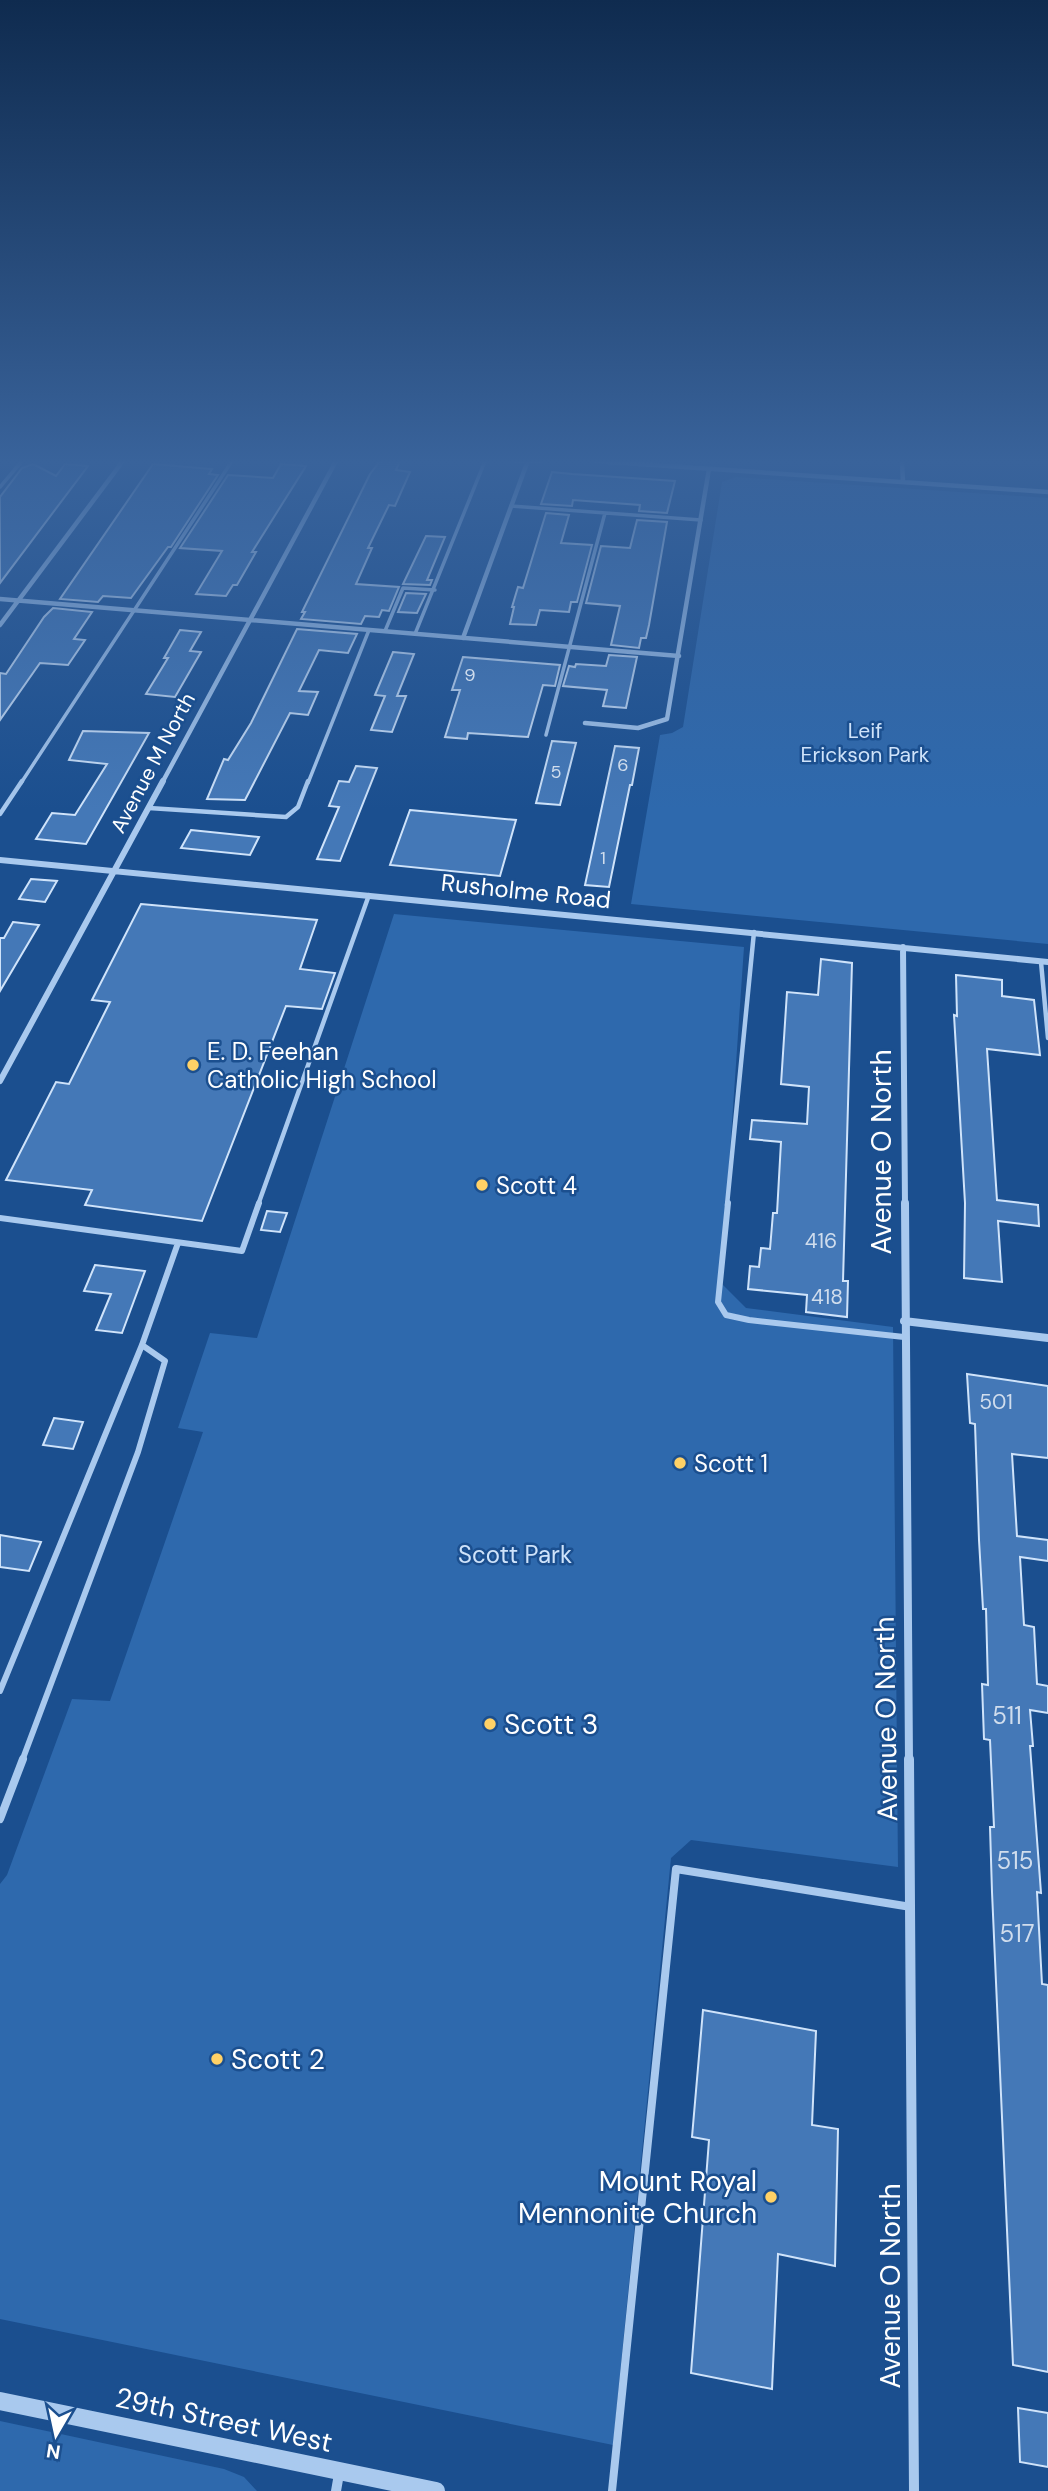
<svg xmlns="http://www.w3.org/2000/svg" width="1048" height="2491" viewBox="0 0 1048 2491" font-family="'DM Sans',sans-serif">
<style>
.green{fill:#2e69ad}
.building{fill:#4478b7;stroke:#cfe3fa;stroke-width:2}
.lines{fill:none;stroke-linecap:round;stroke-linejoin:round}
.service-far3{stroke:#a9c9ee;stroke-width:3.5}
.service-far2{stroke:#a9c9ee;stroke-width:4.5}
.service-far1{stroke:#a9c9ee;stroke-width:6}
.service{stroke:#a9c9ee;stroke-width:8}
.minor-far3{stroke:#a9c9ee;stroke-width:4.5}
.minor-far2{stroke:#a9c9ee;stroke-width:6}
.minor-far1{stroke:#a9c9ee;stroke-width:8}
.minor{stroke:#a9c9ee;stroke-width:10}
.tertiary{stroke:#a9c9ee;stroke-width:18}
.poi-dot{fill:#ffd166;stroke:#1b4f8f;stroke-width:2.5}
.labels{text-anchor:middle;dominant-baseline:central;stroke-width:5;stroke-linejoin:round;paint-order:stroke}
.far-number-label{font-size:18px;fill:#d0dded}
.far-park-label{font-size:21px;fill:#cfe3fa;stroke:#1b4f8f}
.far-street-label{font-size:21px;fill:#fff;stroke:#1b4f8f}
.number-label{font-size:21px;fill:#d0dded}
.street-label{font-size:24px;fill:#fff;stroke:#1b4f8f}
.poi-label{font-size:24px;fill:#fff;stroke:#1b4f8f;text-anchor:start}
.park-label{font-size:24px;fill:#cfe3fa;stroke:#1b4f8f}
.near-number-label{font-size:24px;fill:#d0dded}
.near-street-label{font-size:28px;fill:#fff;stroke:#1b4f8f}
.near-poi-label{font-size:28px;fill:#fff;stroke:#1b4f8f;text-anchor:start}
</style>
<rect width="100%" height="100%" fill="#1b4f8f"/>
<path class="green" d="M736,477L1048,498V944L631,904L660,735L672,733L683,727L722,482Z
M394,914L744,947L721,1283L746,1308L893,1327L898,1867L691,1840L671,1858L613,2445L0,2319V1884L7,1875L72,1699L110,1701L203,1432L178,1428L210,1333L257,1338Z
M0,2421L224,2469L244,2477L257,2491H0Z"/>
<path class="building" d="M380,461H400L396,470L410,472L395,506L389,505L368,548H372L356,584L399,587L389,611L382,610L379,617L365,616L361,624L301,619L305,612H302L370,474Z
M33,464L56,476L65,464L88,466L0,583V497L22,468Z
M153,464L212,469L209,474L218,475L171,547H168L131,598L103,596L98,602L60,599Z
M281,464L306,466L252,552H256L237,585H233L226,596L196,594L222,551L180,548L228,475L273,478Z
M552,472L572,474L675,481L667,513L639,511L640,505L573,500L572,506L541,504Z
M546,513L569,515L561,543L592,545L577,602H571L569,612L540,610L536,625L510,624L514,607H512L518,587L523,588Z
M637,520L667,522L649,625L646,638H641L639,648L611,645L620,606L586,603L601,546L630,548Z
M426,536L445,537L427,580H432L430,585L403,584Z
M406,593L426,594L417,613L398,612Z
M53,608L92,612L74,639L85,640L68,665L40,663L0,720V673L6,674L44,617Z
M297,629L357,634L348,653L319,650L299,691L318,692L308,715L290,713L245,800L207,799L224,759L228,760L251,723Z
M180,630L201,632L190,651L201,652L175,697L146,694L168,658H164Z
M393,652L414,654L397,696H406L392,732L371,730L385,696L375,695Z
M609,655L637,657L626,708L603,706L607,690L563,686L569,666L575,667L576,664L606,666Z
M463,657L560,665L555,686L543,685L528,737L468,733L467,739L445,737L460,690H452Z
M83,731L149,733L86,844L36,839L52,813L75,815L107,764L69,760Z
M552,741L576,743L560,805L536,803Z
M615,746L639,748L632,785H630L609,887L585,885Z
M356,766L377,768L340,861L317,859L339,807L329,806L339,781L349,782Z
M410,810L516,820L500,876L390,865Z
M191,830L259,837L250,855L181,848Z
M31,879L57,881L45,902L19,899Z
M141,904L317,920L300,969L335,973L322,1009L286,1006L202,1221L85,1205L92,1190L6,1180L56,1082L69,1084L110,1002L92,1000Z
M13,922L39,925L0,991V938H4Z
M821,959L852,963L843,1281H848L847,1317L806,1312L807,1295L748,1289L750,1266L759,1267L761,1248L770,1249L773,1213H777L781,1142L750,1139L752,1120L807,1124L809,1087L781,1084L787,992L818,995Z
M956,975L1002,980V996L1034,1000L1040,1055L987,1049L997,1200L1038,1205L1039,1226L998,1221L1002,1282L964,1278L965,1203L954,1015L957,1016Z
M267,1211L287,1213L280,1232L261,1230Z
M95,1265L145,1271L122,1333L96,1330L111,1294L84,1291Z
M967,1374L1048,1386V1458L1012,1454L1017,1536L1048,1540V1561L1020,1557L1024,1625L1034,1627L1037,1684L1048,1686V1713L1030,1710L1033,1746H1030L1041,1893L1037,1892L1042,1984L1048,1985V2372L1013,2365L992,1892L990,1827H994L990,1740L984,1739L982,1684L988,1685L986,1609H983L979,1540L975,1424L970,1423Z
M54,1418L83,1422L73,1449L43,1445Z
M0,1535L41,1542L29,1571L0,1567Z
M703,2010L816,2031L812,2125L838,2129L835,2266L778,2254L772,2389L691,2373L709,2140L692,2137Z
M1018,2408L1048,2413V2467L1020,2462Z"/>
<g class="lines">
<path class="service-far3" d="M0,487L22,461
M511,506L701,520
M385,631L403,588L435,590
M415,634L485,461
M546,735L605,513
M21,783L232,461
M308,783L369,630"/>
<path class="service-far2" d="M149,808L286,817L298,807L308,781
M0,814L22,781
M1041,962L1048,1038
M258,1205L369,895
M727,1205L754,932"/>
<path class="service-far1" d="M728,1203L718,1302L726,1315L749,1320L904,1337
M0,1218L242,1251L259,1203
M0,1691L142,1345L178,1243
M22,1761L138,1452L165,1361L142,1345"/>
<path class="service" d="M0,1819L23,1759
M612,2491L676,1869L911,1907"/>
<path class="minor-far3" d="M517,461H541
M595,461L1048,492
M902,461L903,482
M0,599L679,656
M0,625L123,461
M463,638L527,463
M585,723L638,728L667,719L709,469
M162,783L336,461"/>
<path class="minor-far2" d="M0,860L1048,962
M903,947L905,1205
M0,1081L163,781"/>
<path class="minor-far1" d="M905,1203L909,1761
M904,1321L1048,1338"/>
<path class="minor" d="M909,1759L914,2491
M336,2491L339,2474"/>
<path class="tertiary" d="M0,2401L436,2491"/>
</g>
<linearGradient id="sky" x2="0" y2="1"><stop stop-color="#0f2b4f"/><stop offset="0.57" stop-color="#39639b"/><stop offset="1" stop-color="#39639b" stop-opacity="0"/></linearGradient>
<rect width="1048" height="810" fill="url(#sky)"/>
<g class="poi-dot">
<circle cx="193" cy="1065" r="7"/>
<circle cx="482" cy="1185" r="7"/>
<circle cx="680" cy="1463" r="7"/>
<circle cx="490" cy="1724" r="7"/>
<circle cx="217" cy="2059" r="7"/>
<circle cx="771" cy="2197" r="7"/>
</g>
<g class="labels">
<g class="far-number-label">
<text x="470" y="675">9</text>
<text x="623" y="765">6</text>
<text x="556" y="772">5</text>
<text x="603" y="858">1</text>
</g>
<g class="far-park-label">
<text x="865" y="731">Leif<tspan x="865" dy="24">Erickson Park</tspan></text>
</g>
<g class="far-street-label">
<text transform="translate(153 763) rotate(-62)">Avenue M North</text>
</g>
<g class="number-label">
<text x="821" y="1241">416</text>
<text x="827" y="1297">418</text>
<text x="996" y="1402">501</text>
</g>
<g class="street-label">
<text transform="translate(526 891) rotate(6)">Rusholme Road</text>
</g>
<g class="poi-label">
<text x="207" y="1051">E. D. Feehan<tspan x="207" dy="28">Catholic High School</tspan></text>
<text x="496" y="1185">Scott 4</text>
<text x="694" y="1463">Scott 1</text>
</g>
<g class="park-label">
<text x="515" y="1554">Scott Park</text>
</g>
<g class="near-number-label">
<text x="1007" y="1715">511</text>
<text x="1015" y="1860">515</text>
<text x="1017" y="1933">517</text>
</g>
<g class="near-street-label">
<text transform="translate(881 1152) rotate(-90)">Avenue O North</text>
<text transform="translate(886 1719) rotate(-91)">Avenue O North</text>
<text transform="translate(890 2286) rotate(-90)">Avenue O North</text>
<text transform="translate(224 2420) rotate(12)">29th Street West</text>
</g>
<g class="near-poi-label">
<text x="504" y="1724">Scott 3</text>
<text x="231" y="2059">Scott 2</text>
<text x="757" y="2181" text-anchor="end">Mount Royal<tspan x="757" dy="32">Mennonite Church</tspan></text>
</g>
</g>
<g transform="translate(56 2435) rotate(189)" stroke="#1b4f8f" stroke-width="5" paint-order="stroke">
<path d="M0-5L12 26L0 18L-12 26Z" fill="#ffffff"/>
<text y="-10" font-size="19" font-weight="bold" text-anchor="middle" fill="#ffffff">N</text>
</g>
</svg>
